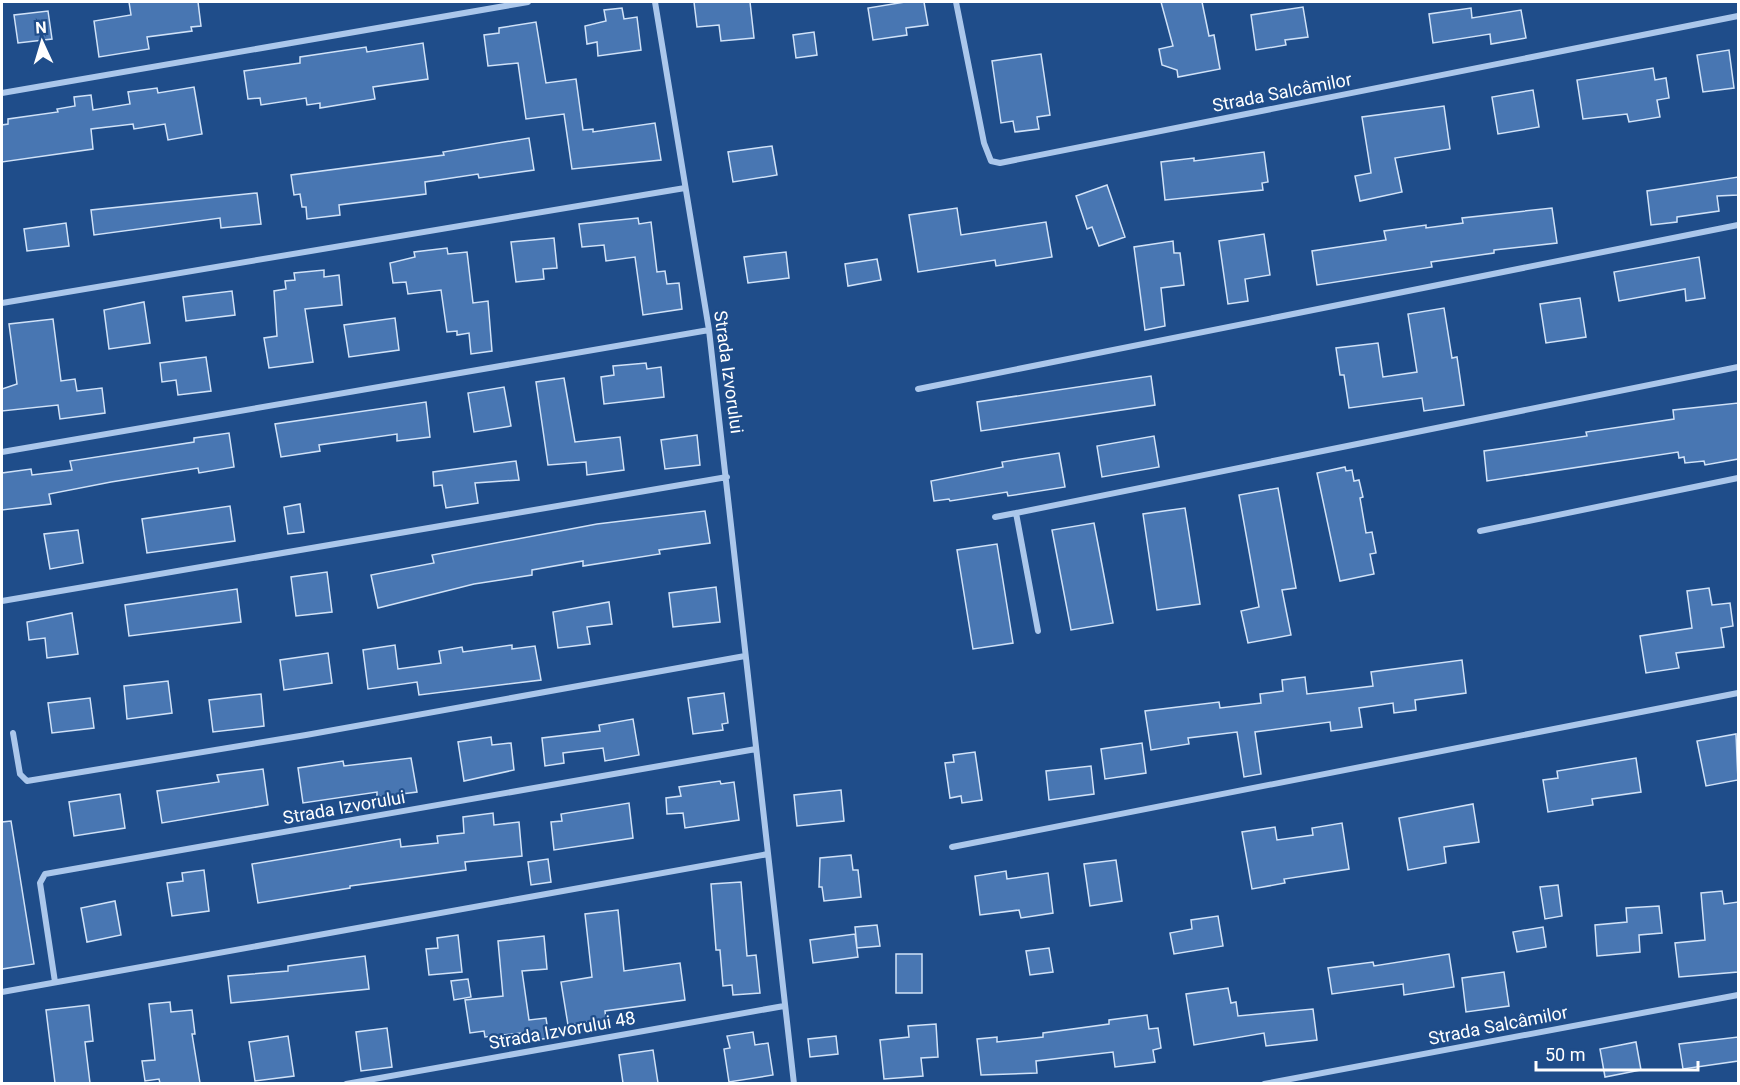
<svg xmlns="http://www.w3.org/2000/svg" width="1740" height="1085" viewBox="0 0 1740 1085" font-family="Roboto,sans-serif">
<style>
.building{fill:#4876b2;stroke:#d0e2f8;stroke-width:1.5}
.lines{fill:none;stroke-linecap:round;stroke-linejoin:round}
.minor{stroke:#abc7eb;stroke-width:6}
.labels{text-anchor:middle;dominant-baseline:central;stroke-width:4.5;stroke-linejoin:round;paint-order:stroke}
.street-label{font-size:18px;fill:#fff;stroke:#1f4d8a}
</style>
<rect width="100%" height="100%" fill="#1f4d8a"/>
<path class="building" d="M129,2H198L201,26L191,27L192,31L147,37L149,49L99,57L94,21L131,15Z
M694,2H750L754,38L721,41L719,25L697,27Z
M905,2H924L928,25L906,28L907,35L873,40L868,8Z
M1161,2H1202L1209,36L1214,35L1220,69L1178,77L1177,70L1162,65L1159,49L1173,46Z
M1303,7L1308,37L1285,40L1286,45L1256,50L1251,15Z
M622,8L624,19L637,17L641,50L598,56L597,42L587,44L585,26L606,21L604,10Z
M1471,8L1472,18L1521,10L1526,38L1491,44L1490,34L1433,43L1429,14Z
M48,11L52,39L18,43L14,15Z
M536,22L546,83L576,79L583,130L593,129V132L655,123L661,160L572,169L564,114L526,119L518,63L488,66L484,35L499,33V28Z
M814,32L817,55L796,58L793,35Z
M423,43L428,79L373,87L375,99L320,108V103L307,105L306,98L261,105L260,98L248,99L244,71L300,63V57L366,47L367,52Z
M1729,50L1734,88L1703,92L1697,55Z
M1041,54L1050,115L1037,117L1039,129L1015,132L1013,121L1001,123L992,61Z
M1653,68L1655,80L1666,78L1669,98L1657,100L1660,117L1629,122L1627,114L1583,119L1577,80Z
M194,87L202,134L168,140L165,124L134,129L133,124L91,129L93,149L2,162V125L8,124V119L58,112L57,109L75,106L74,97L91,95L93,110L130,104L128,92L157,88L158,93Z
M1533,90L1539,127L1498,134L1492,97Z
M1444,106L1450,149L1395,158L1402,192L1360,201L1355,176L1371,173L1362,117Z
M529,138L534,170L479,178L478,174L425,182L426,194L339,205L340,215L307,219L306,207H302L300,194L294,195L291,175L444,155L443,152Z
M772,146L777,175L733,182L728,152Z
M1264,152L1268,182L1262,183L1263,190L1165,200L1161,162L1194,158V161Z
M1738,177V195L1717,196L1719,211L1677,217V222L1651,225L1647,191Z
M1107,185L1125,237L1099,246L1092,227L1087,229L1076,196Z
M257,193L261,224L221,228L220,218L94,235L91,210Z
M957,208L961,235L1046,222L1052,257L996,266L995,260L918,272L909,215Z
M1552,208L1557,243L1494,250V253L1431,262L1432,267L1317,285L1312,251L1386,240L1384,231L1426,225V228L1463,223L1462,218Z
M638,218L639,224L651,222L657,272L665,271L667,284L679,283L682,309L643,315L635,257L606,261L604,245L582,247L579,224Z
M66,223L69,246L27,251L24,229Z
M1264,234L1270,275L1245,279L1248,301L1228,304L1219,241Z
M554,238L557,268L543,269L544,279L516,282L511,242Z
M1173,241L1174,253H1180L1184,285L1161,288L1165,326L1145,330L1134,247Z
M447,248L448,254L467,252L473,303L488,301L492,351L471,354L469,333L457,335V331L447,332L441,290L408,294L406,282L393,283L390,263L415,257L414,252Z
M786,252L789,278L748,283L744,257Z
M1699,257L1705,298L1686,301L1685,289L1619,301L1614,272Z
M877,259L881,280L848,286L845,264Z
M324,270V277L339,275L342,305L305,309L313,362L269,368L264,338L277,336L274,291L286,289L285,281L295,280L294,273Z
M232,291L235,315L186,321L183,297Z
M1580,298L1586,337L1546,343L1540,304Z
M144,302L150,343L109,349L104,310Z
M1444,308L1452,358L1457,357L1464,405L1424,411L1422,398L1349,408L1344,375H1340L1336,348L1378,343L1383,377L1417,372L1408,314Z
M395,318L399,350L349,357L344,325Z
M53,319L61,381L75,379L77,391L102,388L105,413L60,419L58,405L2,411V389L17,384L9,324Z
M206,357L211,391L178,395L176,380L162,382L160,363Z
M646,363L647,369L661,367L664,397L604,404L601,377L614,375L613,366Z
M1151,376L1155,405L981,431L977,402Z
M564,378L575,442L620,437L624,470L587,475L586,462L548,465L536,382Z
M504,387L511,426L474,432L468,393Z
M426,402L430,437L397,441V434L319,445L320,451L281,457L275,424Z
M1738,403V459L1705,465L1704,461L1685,463L1684,457L1679,458L1678,452L1487,481L1484,451L1587,436L1586,432L1674,419L1673,410Z
M229,433L234,467L199,473L198,468L111,482L49,494L51,504L2,510V473L31,469L32,475L72,470L70,461L194,442V438Z
M697,435L700,465L665,469L661,440Z
M1154,436L1159,467L1102,477L1097,446Z
M1059,453L1065,487L1008,496L1007,492L950,501L949,499L934,501L931,481L1003,467L1002,462Z
M516,461L519,480L475,483L478,503L446,508L442,485L434,486L433,472Z
M1345,467L1346,471L1352,470L1354,481L1359,480L1363,497L1360,498L1366,533L1372,532L1376,553L1370,554L1374,574L1340,581L1317,473Z
M1278,488L1296,588L1282,590L1291,635L1248,643L1241,611L1259,607L1239,495Z
M300,504L304,532L288,534L284,507Z
M230,506L235,541L147,553L142,519Z
M1185,508L1200,604L1157,610L1143,514Z
M705,511L710,543L659,550L660,554L583,566V561L532,570V575L474,584L378,608L371,575L434,563L432,555L597,524Z
M1094,523L1113,623L1071,630L1052,530Z
M78,530L83,563L50,569L44,534Z
M997,544L1013,643L973,649L957,550Z
M327,572L332,612L296,616L291,577Z
M716,587L720,622L673,627L669,593Z
M1709,588L1712,605L1730,603L1733,626L1721,628L1724,647L1676,653L1679,668L1646,673L1640,636L1692,628L1687,591Z
M237,589L241,622L129,636L125,605Z
M609,602L612,624L587,627L590,644L558,648L553,612Z
M72,613L78,654L47,658L45,638L29,640L27,622Z
M395,645L398,669L441,663L439,651L462,647L463,652L512,645V649L535,646L541,680L419,695L417,682L368,689L363,650Z
M328,653L332,683L284,690L280,660Z
M1462,660L1466,693L1415,700L1416,710L1394,713L1393,703L1359,708L1362,727L1331,731L1330,722L1255,732L1261,774L1244,777L1237,732L1188,738L1189,744L1151,750L1145,711L1219,702L1220,708L1261,703L1260,694L1283,691L1282,680L1305,677L1307,694L1373,686L1371,672Z
M168,681L172,713L127,719L124,686Z
M724,693L728,723L722,724L723,730L693,734L688,698Z
M261,694L264,726L213,732L209,700Z
M90,698L94,728L52,733L48,703Z
M633,719L639,755L605,761L603,748L563,753L564,763L545,766L542,738L600,731L599,725Z
M1736,734L1738,780L1706,786L1697,741Z
M491,737L492,745L511,743L514,770L464,781L458,742Z
M1142,743L1146,773L1105,779L1101,749Z
M975,752L982,800L962,803L961,796L950,798L945,763L954,762L953,755Z
M411,758L417,792L377,797V792L303,803L298,768L343,761L344,766Z
M1636,758L1641,792L1592,799L1593,805L1548,812L1543,780L1558,778L1557,771Z
M1091,766L1094,794L1049,800L1046,771Z
M263,769L268,805L162,823L157,791L219,782L217,775Z
M720,781L721,784L734,782L739,820L685,828L683,813L667,814L666,798L681,796L679,787Z
M841,790L844,821L797,826L794,795Z
M120,794L125,828L74,836L69,802Z
M629,803L633,838L554,850L551,822L562,821L561,814Z
M1473,804L1479,842L1444,847L1446,863L1408,870L1399,818Z
M493,813L494,825L519,822L522,856L465,862L466,870L350,886V888L258,903L252,864L400,839L401,847L438,843L437,836L464,833L463,817Z
M11,821L34,964L2,969V822Z
M1342,823L1349,869L1284,879L1285,883L1252,889L1242,832L1275,827L1277,840L1313,835L1312,828Z
M851,855L853,870H858L861,897L824,901L822,887H819L820,858Z
M548,859L551,882L531,885L528,862Z
M1116,860L1122,901L1090,906L1084,864Z
M204,870L209,911L172,916L167,883L183,881L182,873Z
M1006,871L1007,879L1048,873L1053,913L1021,918L1019,910L980,915L975,876Z
M741,882L747,956L756,955L760,993L733,995L732,985L723,986L720,950H716L711,884Z
M1558,885L1562,916L1545,919L1540,887Z
M1722,891L1724,904L1738,902V972L1679,977L1675,943L1705,940L1701,893Z
M115,901L121,935L87,942L81,908Z
M1659,906L1662,933L1639,935L1640,952L1597,956L1595,925L1627,922L1626,908Z
M618,910L624,971L680,963L685,1000L605,1011L606,1019L568,1025L561,982L592,977L585,914Z
M1218,916L1223,946L1174,954L1170,933L1192,929L1191,920Z
M877,925L880,946L857,948L855,927Z
M1543,927L1546,947L1517,952L1513,932Z
M855,934L858,957L813,963L810,940Z
M458,935L462,972L429,975L426,949L438,948L437,938Z
M544,936L547,969L522,971L529,1020L546,1018L549,1038L522,1042L521,1033L485,1037L484,1031L470,1033L465,1000L503,996L498,941Z
M1049,948L1053,972L1030,975L1026,951Z
M896,954H922V993H896Z
M1449,954L1454,987L1404,995L1403,984L1332,994L1328,968L1373,962L1374,966Z
M365,956L369,989L231,1003L228,976L288,971V966Z
M1504,972L1509,1006L1466,1012L1462,978Z
M468,979L471,997L454,1000L451,981Z
M1228,988L1231,1003L1236,1002L1238,1016L1313,1009L1317,1040L1266,1046L1264,1033L1194,1045L1186,994Z
M170,1002L171,1012L192,1010L195,1034H192L200,1083H160L159,1079L145,1081L142,1061L155,1060L149,1004Z
M89,1005L93,1041L85,1042L90,1083H55L46,1010Z
M1147,1015L1149,1029L1158,1028L1161,1048L1153,1050L1155,1062L1115,1067L1113,1052L1036,1061L1037,1073L981,1075L977,1039L997,1037V1042L1043,1037V1033L1109,1024V1020Z
M936,1024L938,1057L921,1058L923,1076L884,1079L880,1040L909,1037L908,1026Z
M387,1028L392,1067L361,1071L356,1032Z
M753,1032L755,1045L768,1043L773,1075L729,1082L724,1049L730,1048L727,1036Z
M288,1036L294,1076L255,1081L249,1042Z
M836,1036L838,1054L810,1057L808,1039Z
M1738,1037V1061L1683,1069L1679,1044Z
M1636,1042L1641,1070L1605,1077L1600,1049Z
M653,1050L658,1083H623L619,1055Z"/>
<g class="lines">
<path class="minor" d="M655,2L709,330L794,1084
M956,2L984,143L991,161L1000,163L1738,16
M2,93L528,2
M2,303L685,188
M918,389L1738,225
M2,452L709,330
M995,517L1016,513
M1480,531L1738,478
M2,601L727,477
M1038,631L1016,513L1738,367
M13,733L20,774L27,781L306,735L745,656
M952,847L1738,693
M55,982L40,883L45,874L756,749
M2,992L768,854
M346,1084L784,1006
M1264,1084L1738,995"/>
</g>
<g class="labels">
<g class="street-label">
<text transform="translate(1282 92) rotate(-11)">Strada Salcâmilor</text>
<text transform="translate(729 372) rotate(82)">Strada Izvorului</text>
<text transform="translate(344 807) rotate(-10)">Strada Izvorului</text>
<text transform="translate(1498 1025) rotate(-11)">Strada Salcâmilor</text>
<text transform="translate(562 1030) rotate(-10)">Strada Izvorului 48</text>
</g>
</g>
<rect width="1740" height="1085" fill="none" stroke="#ffffff" stroke-width="6"/>
<g transform="translate(42 42) rotate(356)" stroke="#1f4d8a" stroke-width="4.5" paint-order="stroke">
<path d="M0-4.5L10 22L0 15L-10 22Z" fill="#ffffff"/>
<text y="-9" font-size="16" font-weight="bold" text-anchor="middle" fill="#ffffff">N</text>
</g>
<path d="M1536 1061v9h162v-9" fill="none" stroke="#ffffff" stroke-width="3"/>
<text x="1545" y="1061" font-size="18" fill="#ffffff" stroke="#1f4d8a" stroke-width="4.5" paint-order="stroke">50 m</text>
</svg>
